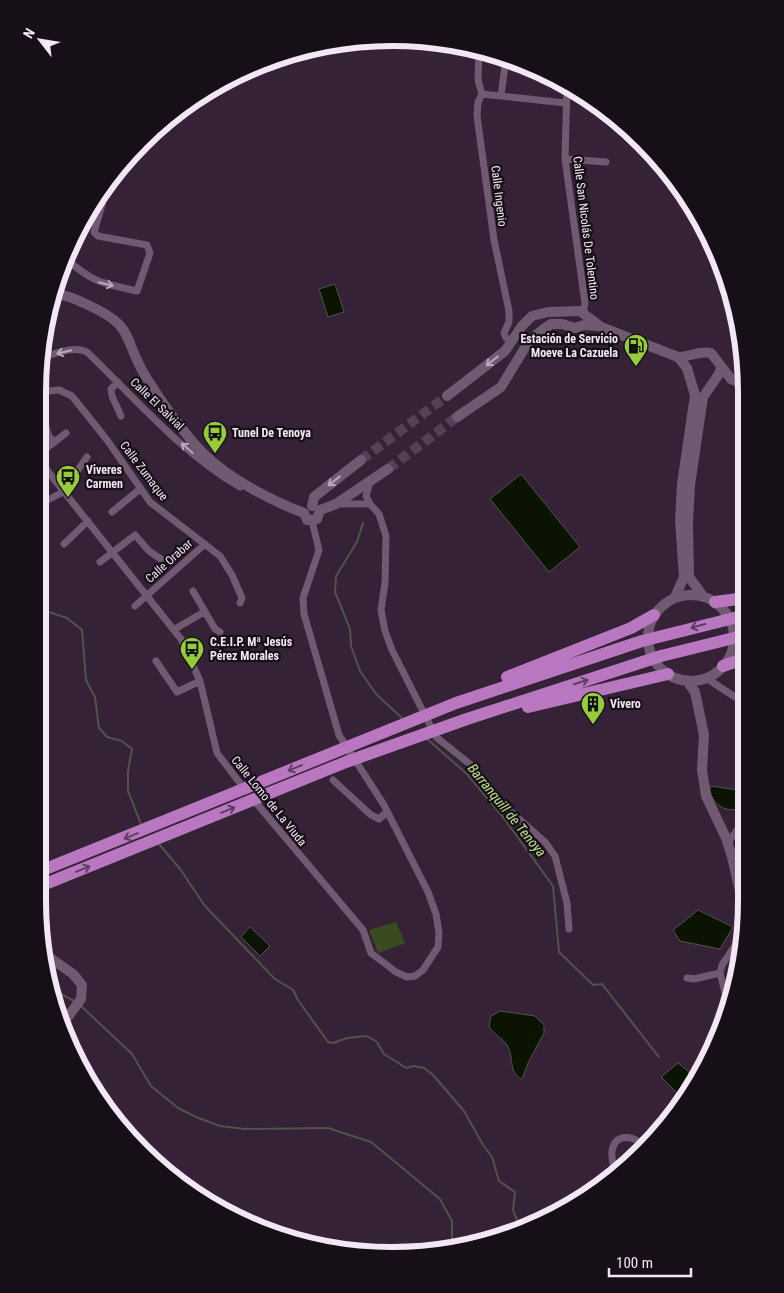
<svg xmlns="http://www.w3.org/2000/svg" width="784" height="1293" viewBox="0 0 784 1293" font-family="'Roboto Condensed',sans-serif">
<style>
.green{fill:#3a4c1f}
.water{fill:#0b1302;stroke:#51534b}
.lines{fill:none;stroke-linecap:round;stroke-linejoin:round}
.stream{stroke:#51534b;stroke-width:2}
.secondary-tunnel{stroke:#524054;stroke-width:10;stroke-dasharray:10 5;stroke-linecap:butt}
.street{stroke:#705a72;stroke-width:7}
.secondary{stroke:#705a72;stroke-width:10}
.highway{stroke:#b877bf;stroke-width:12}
.oneway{stroke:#b9a8ba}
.oneway2{stroke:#5f3e63}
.labels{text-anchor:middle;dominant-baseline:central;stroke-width:4.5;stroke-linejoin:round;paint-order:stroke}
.street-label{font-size:12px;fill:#f4e7f5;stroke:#170f18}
.poi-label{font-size:12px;font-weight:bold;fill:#f4e7f5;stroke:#170f18;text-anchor:start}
.water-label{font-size:14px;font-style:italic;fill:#bbe385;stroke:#170f18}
.rim{fill:none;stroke:#f4e7f5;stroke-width:6}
</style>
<rect width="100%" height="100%" fill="#352237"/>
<path class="green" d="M396,922L405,943L378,953L369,930Z"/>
<path class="water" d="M335,284L344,312L328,317L319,289Z
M521,474L580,547L549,572L490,499Z
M710,786L746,791V805C730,817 709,805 710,786Z
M698,910L733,927L720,949L680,941L673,930Z
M250,927L270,946L260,956L241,937Z
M500,1011L535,1016L544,1025V1033L528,1063L522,1079C508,1073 514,1058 508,1047C504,1038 494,1036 489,1026L491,1016Z
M678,1063L688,1071L694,1084L681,1104L677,1093L661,1077Z"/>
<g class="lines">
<path class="stream" d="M363,523L357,542L336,576L335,592L350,629L351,646L360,671L376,694L403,719
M49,612L67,618L82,630L86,680L95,697L99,728L107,737L122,741L132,749L128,771V791L141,824
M426,738L467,774L503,817L553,886L559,952L593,985L602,984L659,1057
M159,844L180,869L205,906L275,979L293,990L298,1000L328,1042L333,1043L347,1038L367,1036L377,1042L384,1054L400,1064L406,1068L414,1066L424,1068L433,1075L464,1111L483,1145L492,1157L499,1181L515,1192L513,1210L521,1229
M52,989L74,1001
M80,1005L132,1054L151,1086L178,1108L196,1117L220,1126L245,1129L328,1128L371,1142L440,1199L452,1221V1246"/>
<path class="secondary-tunnel" d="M361,460L447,396
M388,469L457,417"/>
<path class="street" d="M479,50L478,80L482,94L478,102L477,116L494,240L509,311V322L504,333L506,338L512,340
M567,86L565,159L585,303L583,313
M482,94L565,103
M501,96L506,58
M565,159L606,162
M66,259C94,283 101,283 137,291L150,253L147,245L98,236L94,232L102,205L98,194
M40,358C55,354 74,345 87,352C136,399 181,453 240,487
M118,382L111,389L112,396L121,416
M38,392L59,390L72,396L107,440L150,502L220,556L232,575L242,598L240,603
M38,415L42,413L49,437L55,442
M38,455L66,433
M38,459L181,639L200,681L217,753L246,791
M38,474L47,470
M61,487L75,474L87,457
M337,504H370L366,496L370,482
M370,504L379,514L386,536L385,583L381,610L385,631L392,650L436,737L471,765L501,803L545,842L555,856L567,903L569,929
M38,505L65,491
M112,512L140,489
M64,544L88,521
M100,562L135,535L149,551L167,563
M193,591L215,629L220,632
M135,606L205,544
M175,629L204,612
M156,661L177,692L200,681
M706,678L735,697L746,700
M333,780L371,815L379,819L387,812
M253,799L363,930L371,953L396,972L407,977L415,976L423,970L438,947L439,933L436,914L428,892L384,805L339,735L304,614L303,598L319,550L312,521
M728,843L746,817
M687,978L694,979L720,973
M729,1008L720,973L722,965L744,932
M615,1174C614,1167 611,1158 612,1151C615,1133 633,1135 642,1145"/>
<path class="secondary" d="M53,294C65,294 75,299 86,304C137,327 121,336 146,377C160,400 184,434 203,453C228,478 271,501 304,513L307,520L317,519L320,510
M678,357C690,357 700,350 711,353L731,379L746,385
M447,396L505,351L522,326L532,316L548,312L580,311L601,327L678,357L687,368L695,395L682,484L680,521L684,577L675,597
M457,417L501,387L529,341L542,330L551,324H562L575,328L584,325L598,326
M312,506L314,497L361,460
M320,510L336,504L388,469
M648 638a43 43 0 1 1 86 0a43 43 0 1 1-86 0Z
M703,596L689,577L688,521L690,485L703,397L719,374L721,367
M687,681L695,692L704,735L702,770L706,796L726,838L732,857L746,918
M46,955L73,974L82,985L81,999L62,1025"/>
<path class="highway" d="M715,602L746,598
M723,666L746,658
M507,677L631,628L654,615
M528,707L668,674
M38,872L456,703L642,641L746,615
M38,887L346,762L467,719L661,656L746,635"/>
</g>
<defs><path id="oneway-shaft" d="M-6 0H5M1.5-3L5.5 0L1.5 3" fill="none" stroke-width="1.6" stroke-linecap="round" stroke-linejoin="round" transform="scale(1.25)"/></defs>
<g class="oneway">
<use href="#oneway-shaft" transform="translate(106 284) rotate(14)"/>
<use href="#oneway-shaft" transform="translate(64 352) rotate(166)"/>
<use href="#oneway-shaft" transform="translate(492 361) rotate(142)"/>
<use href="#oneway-shaft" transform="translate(187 448) rotate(-138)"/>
<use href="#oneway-shaft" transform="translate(334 481) rotate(142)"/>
</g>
<g class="oneway2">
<use href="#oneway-shaft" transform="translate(698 626) rotate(165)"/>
<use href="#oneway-shaft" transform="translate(581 682) rotate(-18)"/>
<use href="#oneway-shaft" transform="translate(295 768) rotate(157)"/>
<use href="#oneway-shaft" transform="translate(228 810) rotate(-22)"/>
<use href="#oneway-shaft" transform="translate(131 836) rotate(158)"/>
<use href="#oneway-shaft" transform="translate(83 869) rotate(-22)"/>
</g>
<defs>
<symbol id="fuel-pin" viewBox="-11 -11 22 30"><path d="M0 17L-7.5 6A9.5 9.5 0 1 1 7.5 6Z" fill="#96cc39" stroke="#170f18"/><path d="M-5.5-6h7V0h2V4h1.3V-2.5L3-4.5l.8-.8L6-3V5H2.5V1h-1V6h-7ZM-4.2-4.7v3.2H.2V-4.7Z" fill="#111"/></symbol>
<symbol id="bus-pin" viewBox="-11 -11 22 30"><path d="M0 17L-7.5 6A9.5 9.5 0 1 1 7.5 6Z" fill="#96cc39" stroke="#170f18"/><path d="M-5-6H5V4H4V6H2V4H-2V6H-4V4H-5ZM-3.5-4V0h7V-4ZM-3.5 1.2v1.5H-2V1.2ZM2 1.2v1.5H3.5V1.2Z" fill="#111"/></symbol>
<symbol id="building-pin" viewBox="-11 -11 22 30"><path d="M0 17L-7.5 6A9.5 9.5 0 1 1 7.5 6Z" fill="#96cc39" stroke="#170f18"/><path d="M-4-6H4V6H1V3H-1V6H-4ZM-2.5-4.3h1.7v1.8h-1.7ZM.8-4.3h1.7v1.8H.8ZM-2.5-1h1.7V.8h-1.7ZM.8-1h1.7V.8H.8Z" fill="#111"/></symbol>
</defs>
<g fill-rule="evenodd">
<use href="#fuel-pin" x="622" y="332" width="28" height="38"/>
<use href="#bus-pin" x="201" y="419" width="28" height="38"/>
<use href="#bus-pin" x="54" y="463" width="28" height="38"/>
<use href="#bus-pin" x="178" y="635" width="28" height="38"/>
<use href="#building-pin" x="579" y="690" width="28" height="38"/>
</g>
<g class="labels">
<g class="street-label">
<text transform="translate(499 196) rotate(83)">Calle Ingenio</text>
<text transform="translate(586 228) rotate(83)">Calle San Nicolás De Tolentino</text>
<text transform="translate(157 404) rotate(44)">Calle El Salvial</text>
<text transform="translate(144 471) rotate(53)">Calle Zumaque</text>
<text transform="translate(169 561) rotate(-42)">Calle Orabar</text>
<text transform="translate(269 801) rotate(51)">Calle Lomo de La Viuda</text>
</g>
<g class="poi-label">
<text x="618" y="339" text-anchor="end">Estación de Servicio<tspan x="618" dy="14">Moeve La Cazuela</tspan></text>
<text x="232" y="433">Tunel De Tenoya</text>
<text x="86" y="470">Viveres<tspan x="86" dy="14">Carmen</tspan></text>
<text x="210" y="642">C.E.I.P. Mª Jesús<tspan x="210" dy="14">Pérez Morales</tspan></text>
<text x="610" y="704">Vivero</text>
</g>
<g class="water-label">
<text transform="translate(507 810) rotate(51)">Barranquill de Tenoya</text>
</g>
</g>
<path d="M0 0H784V1293H0ZM392 46H392A346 346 0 0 1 738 392V901A346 346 0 0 1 392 1247H392A346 346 0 0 1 46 901V392A346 346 0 0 1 392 46Z" fill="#170f18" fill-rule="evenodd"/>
<path class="rim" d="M392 46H392A346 346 0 0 1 738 392V901A346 346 0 0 1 392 1247H392A346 346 0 0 1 46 901V392A346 346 0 0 1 392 46Z"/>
<g transform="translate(40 40) rotate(301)" stroke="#170f18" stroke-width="4" paint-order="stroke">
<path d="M0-4L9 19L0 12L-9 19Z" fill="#f4e7f5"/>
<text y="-8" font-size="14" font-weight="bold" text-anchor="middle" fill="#f4e7f5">N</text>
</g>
<path d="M609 1268v8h82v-8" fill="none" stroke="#f4e7f5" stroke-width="2.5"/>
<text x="616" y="1268" font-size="15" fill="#f4e7f5" stroke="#170f18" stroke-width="4" paint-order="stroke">100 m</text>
</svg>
